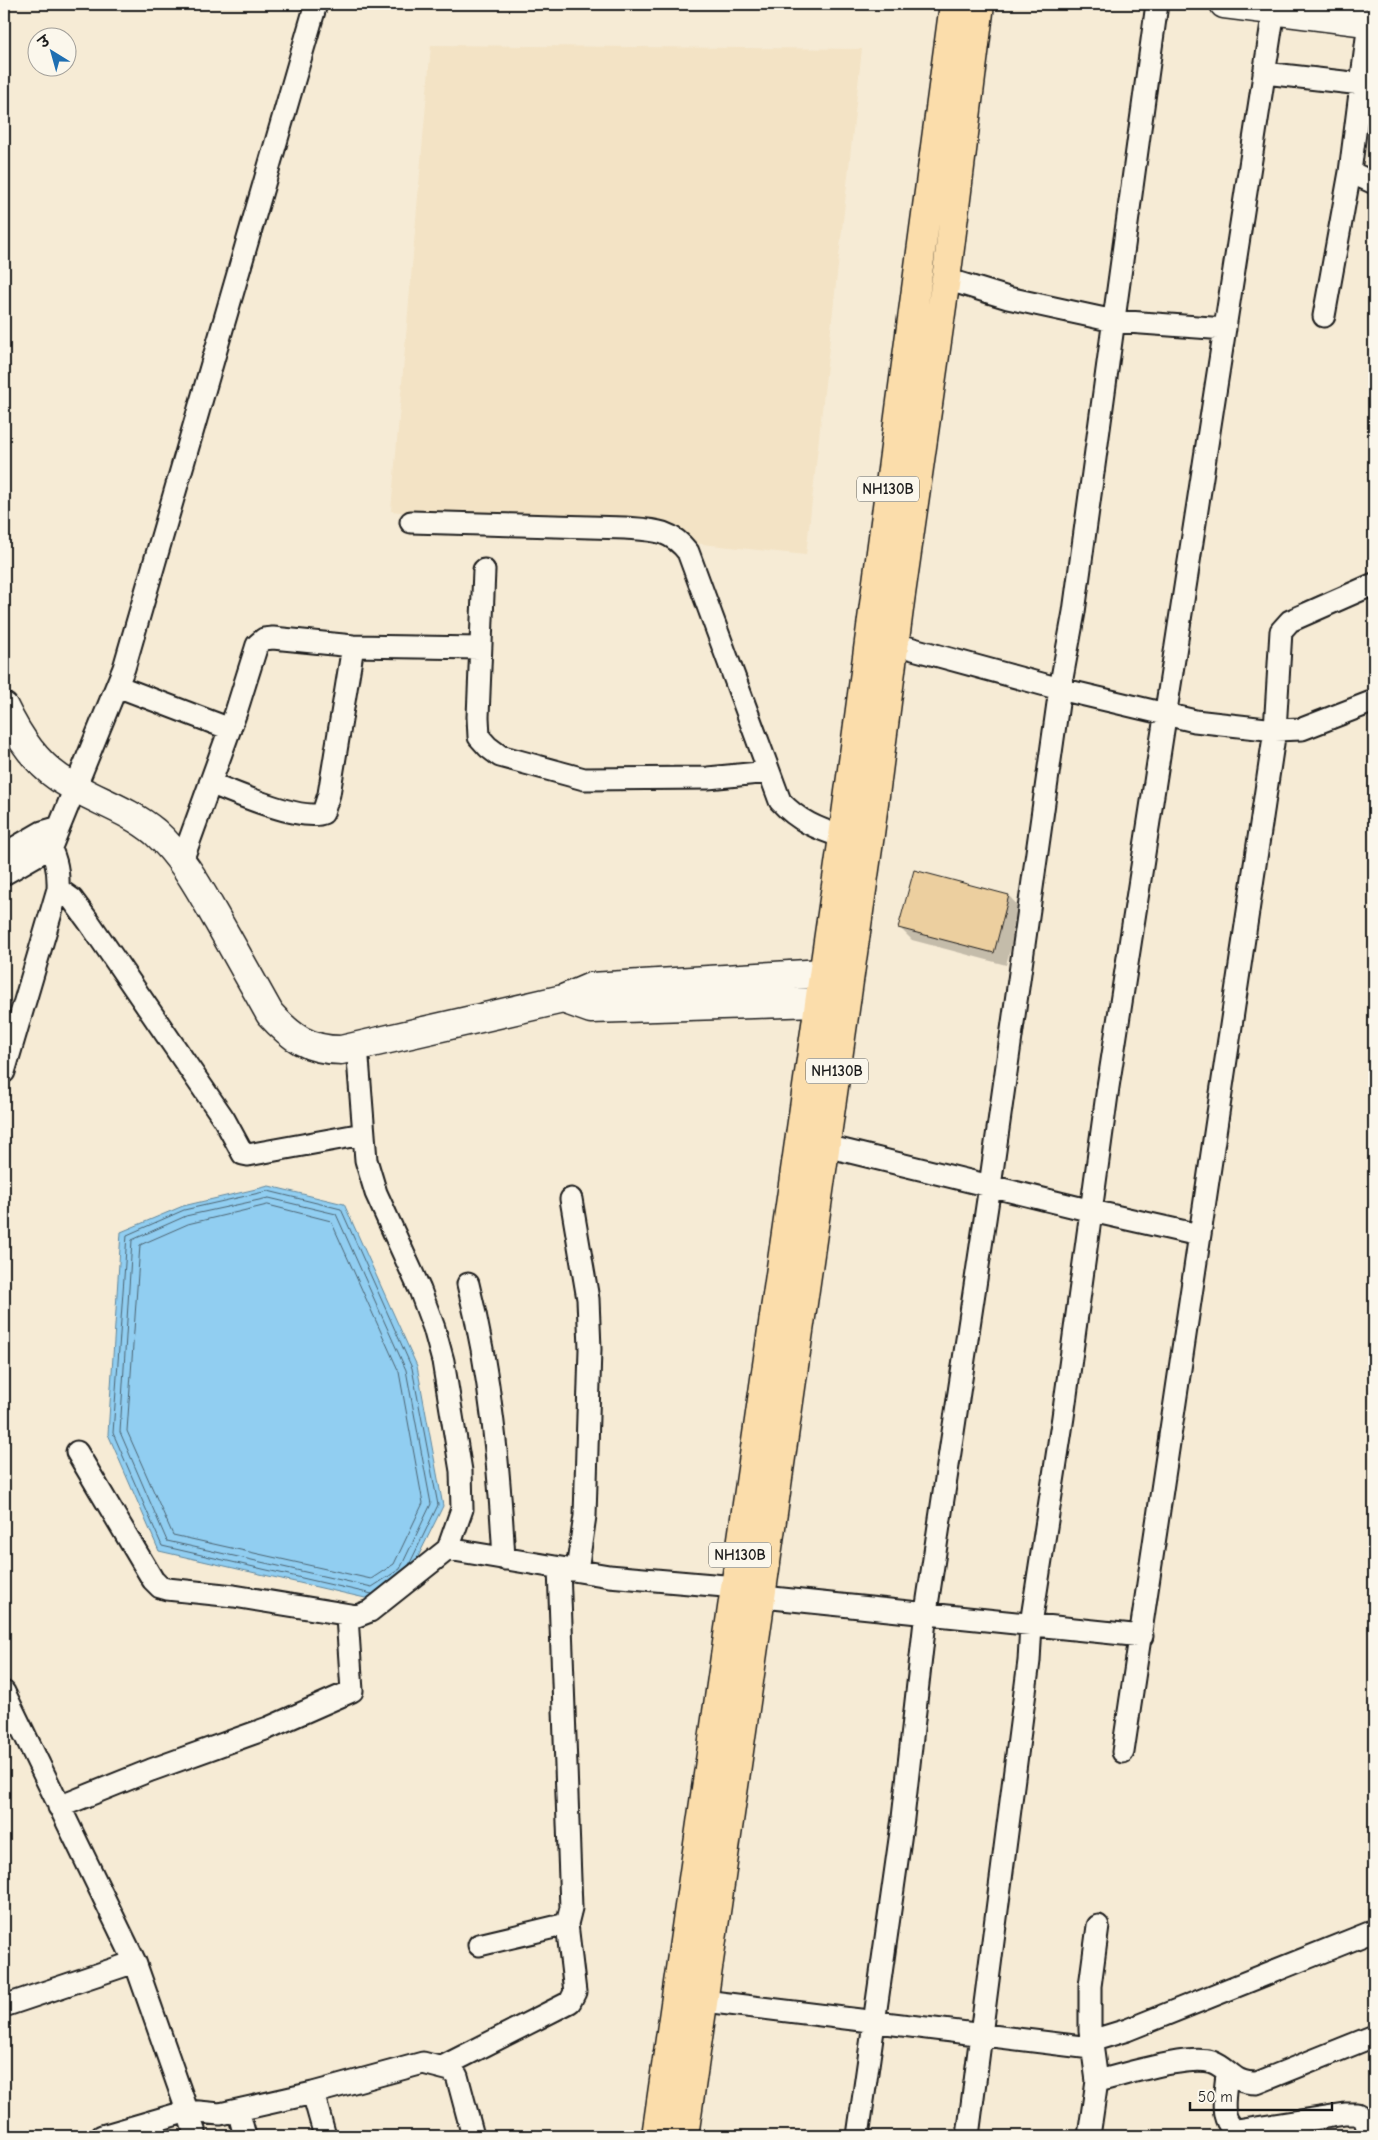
<svg xmlns="http://www.w3.org/2000/svg" width="1378" height="2140" viewBox="0 0 1378 2140" font-family="'Comic Neue','Playpen Sans Deva',sans-serif">
<style>
.built{fill:#f3e3c5}
.water{fill:#91cef1;stroke:#62879c}
.shadow{fill:#0003}
.lines{fill:none;stroke-linecap:round;stroke-linejoin:round}
.shore{stroke:#4b6371;stroke-width:1}
.building{fill:#eccf9f;stroke:#1c1c1c}
.minor-casing{stroke:#1c1c1c;stroke-width:25}
.tertiary-casing{stroke:#1c1c1c;stroke-width:31}
.trunk-casing{stroke:#1c1c1c;stroke-width:31}
.minor{stroke:#fbf7ec;stroke-width:21}
.tertiary{stroke:#fbf7ec;stroke-width:28}
.trunk{stroke:#fbddab;stroke-width:28}
.labels{text-anchor:middle;dominant-baseline:central;stroke-width:4;stroke-linejoin:round;paint-order:stroke}
.shield{fill:#fbf7ec;stroke:#5f5e5a;stroke-width:1}
.shield-label{font-size:15px;font-weight:bold;fill:#1c1c1c}
</style>
<rect width="100%" height="100%" fill="#f6ebd5"/>
<filter id="ink" filterUnits="userSpaceOnUse"><feTurbulence type="fractalNoise" baseFrequency=".02" numOctaves="2"/><feDisplacementMap in="SourceGraphic" scale="10" xChannelSelector="R" yChannelSelector="G"/><feConvolveMatrix kernelMatrix="1 2 1 2 8 2 1 2 1" color-interpolation-filters="sRGB"/></filter>
<g filter="url(#ink)">
<path class="built" d="M431,45L862,49L806,555L391,511Z"/>
<path class="water" d="M269,1186L344,1204L417,1366L443,1506L408,1577L374,1600L159,1551L108,1434L121,1232L183,1206Z"/>
<path class="shadow" d="M915,872L1009,896L1021,909L1006,965L912,940L900,928Z"/>
<g class="lines">
<path class="shore" d="M269,1198L336,1214L406,1370L431,1504L400,1569L372,1587L167,1541L120,1432L132,1240L186,1216Z
M268,1205L331,1221L399,1372L423,1503L394,1564L371,1579L173,1535L127,1431L140,1245L188,1224Z
M372,1594L162,1546L113,1433L127,1235L184,1210L268,1191L341,1209L412,1368L438,1505L409,1565"/>
</g>
<path class="building" d="M914,870L1009,895L994,953L898,928Z"/>
<g class="lines">
<defs>
<path id="minor" d="M1264,73L1361,84
M1350,172L1374,183
M946,279L1008,298L1114,321L1225,329
M1324,316L1350,172L1369,22
M411,522L625,528C653,530 670,529 688,552L780,801C798,821 818,829 843,837
M484,570L478,717L479,737L488,747L500,756L584,779L708,778L769,772
M895,644L1060,689L1195,721L1275,730L1302,729L1374,701
M117,686L230,729
M210,783C232,792 302,822 323,813L329,794L353,646
M4,854L42,832L56,828
M182,861L236,712L257,645L264,639L273,638L353,646L480,648
M4,874L51,847L124,668L316,4
M58,889L72,899L89,922L224,1119L243,1154L248,1155L363,1134
M4,1072L58,889C59,868 55,855 44,836
M826,1146L1092,1211L1199,1235
M571,1199L588,1299L590,1349L585,1516L577,1570
M468,1284C491,1375 499,1466 504,1559
M77,1452L153,1580L160,1587L167,1589L234,1596L357,1616L370,1611L448,1549L462,1509L461,1471L443,1361L434,1328L420,1290L376,1193L366,1160L357,1046
M448,1549L609,1576L736,1587L763,1597L1142,1636
M4,1692L135,1962L196,2136
M1123,1752L1275,730L1281,631L1290,621L1374,584
M59,1807L151,1770L268,1728L352,1691L347,1617
M479,1945L567,1924L571,1908L559,1568
M688,1999L1091,2048
M4,2006L135,1962
M1091,2041L1127,2030L1374,1931
M442,2067L570,2002L575,1992L567,1924
M1227,2073C1226,2092 1217,2121 1237,2131L1345,2114H1357L1365,2119L1369,2136
M1097,2081C1124,2075 1188,2054 1212,2062C1231,2069 1231,2083 1257,2083L1374,2036
M313,2093L325,2136
M238,2110L245,2136
M102,2136L188,2111L220,2114L313,2093L423,2063L450,2070L457,2076L473,2136
M858,2136L903,1818L926,1612L990,1186L1060,689L1074,612L1157,4
M968,2136L1029,1661L1031,1624L1063,1417L1108,1087L1274,10
M1089,2136L1097,2081L1090,2030V1986L1098,1926"/>
<path id="tertiary" d="M1224,4L1374,23
M4,707C17,734 34,761 59,778C90,799 126,808 155,832C183,857 200,890 218,921C235,952 253,983 270,1014C291,1037 308,1050 341,1050L563,999L591,987L823,973L845,976
M563,999L591,1009L818,1002L842,1003"/>
<path id="trunk" d="M656,2136L843,837L954,4
M684,2136L870,834L900,601L948,264L980,4"/>
</defs>
<use href="#minor" class="minor-casing"/>
<use href="#tertiary" class="tertiary-casing"/>
<use href="#trunk" class="trunk-casing"/>
<use href="#minor" class="minor"/>
<use href="#tertiary" class="tertiary"/>
<use href="#trunk" class="trunk"/>
</g>
</g>
<g class="labels">
<g class="shield">
<rect x="857" y="476.5" width="62" height="25" rx="4"/>
<rect x="806" y="1058.5" width="62" height="25" rx="4"/>
<rect x="709" y="1542.5" width="62" height="25" rx="4"/>
</g>
<g class="shield-label">
<text x="888" y="489">NH130B</text>
<text x="837" y="1071">NH130B</text>
<text x="740" y="1555">NH130B</text>
</g>
</g>
<rect width="1378" height="2140" fill="none" stroke="#fbf7ec" stroke-width="20"/>
<rect x="10" y="10" width="1358" height="2120" fill="none" stroke="#1c1c1c" stroke-width="2" filter="url(#ink)"/>
<g transform="translate(52 52) rotate(323)"><circle r="24" fill="#fbf7ec" stroke="#a29f99"/>
<path d="M0-4L9 19L0 12L-9 19Z" fill="#1f6fb2"/>
<text y="-8" font-size="14" font-weight="bold" text-anchor="middle" fill="#1c1c1c">उ</text>
</g>
<path d="M1190 2102v8h142v-8" fill="none" stroke="#1c1c1c" stroke-width="2.5"/>
<text x="1198" y="2102" font-size="15" fill="#1c1c1c" stroke="#fbf7ec" stroke-width="4" paint-order="stroke">50 m</text>
</svg>
